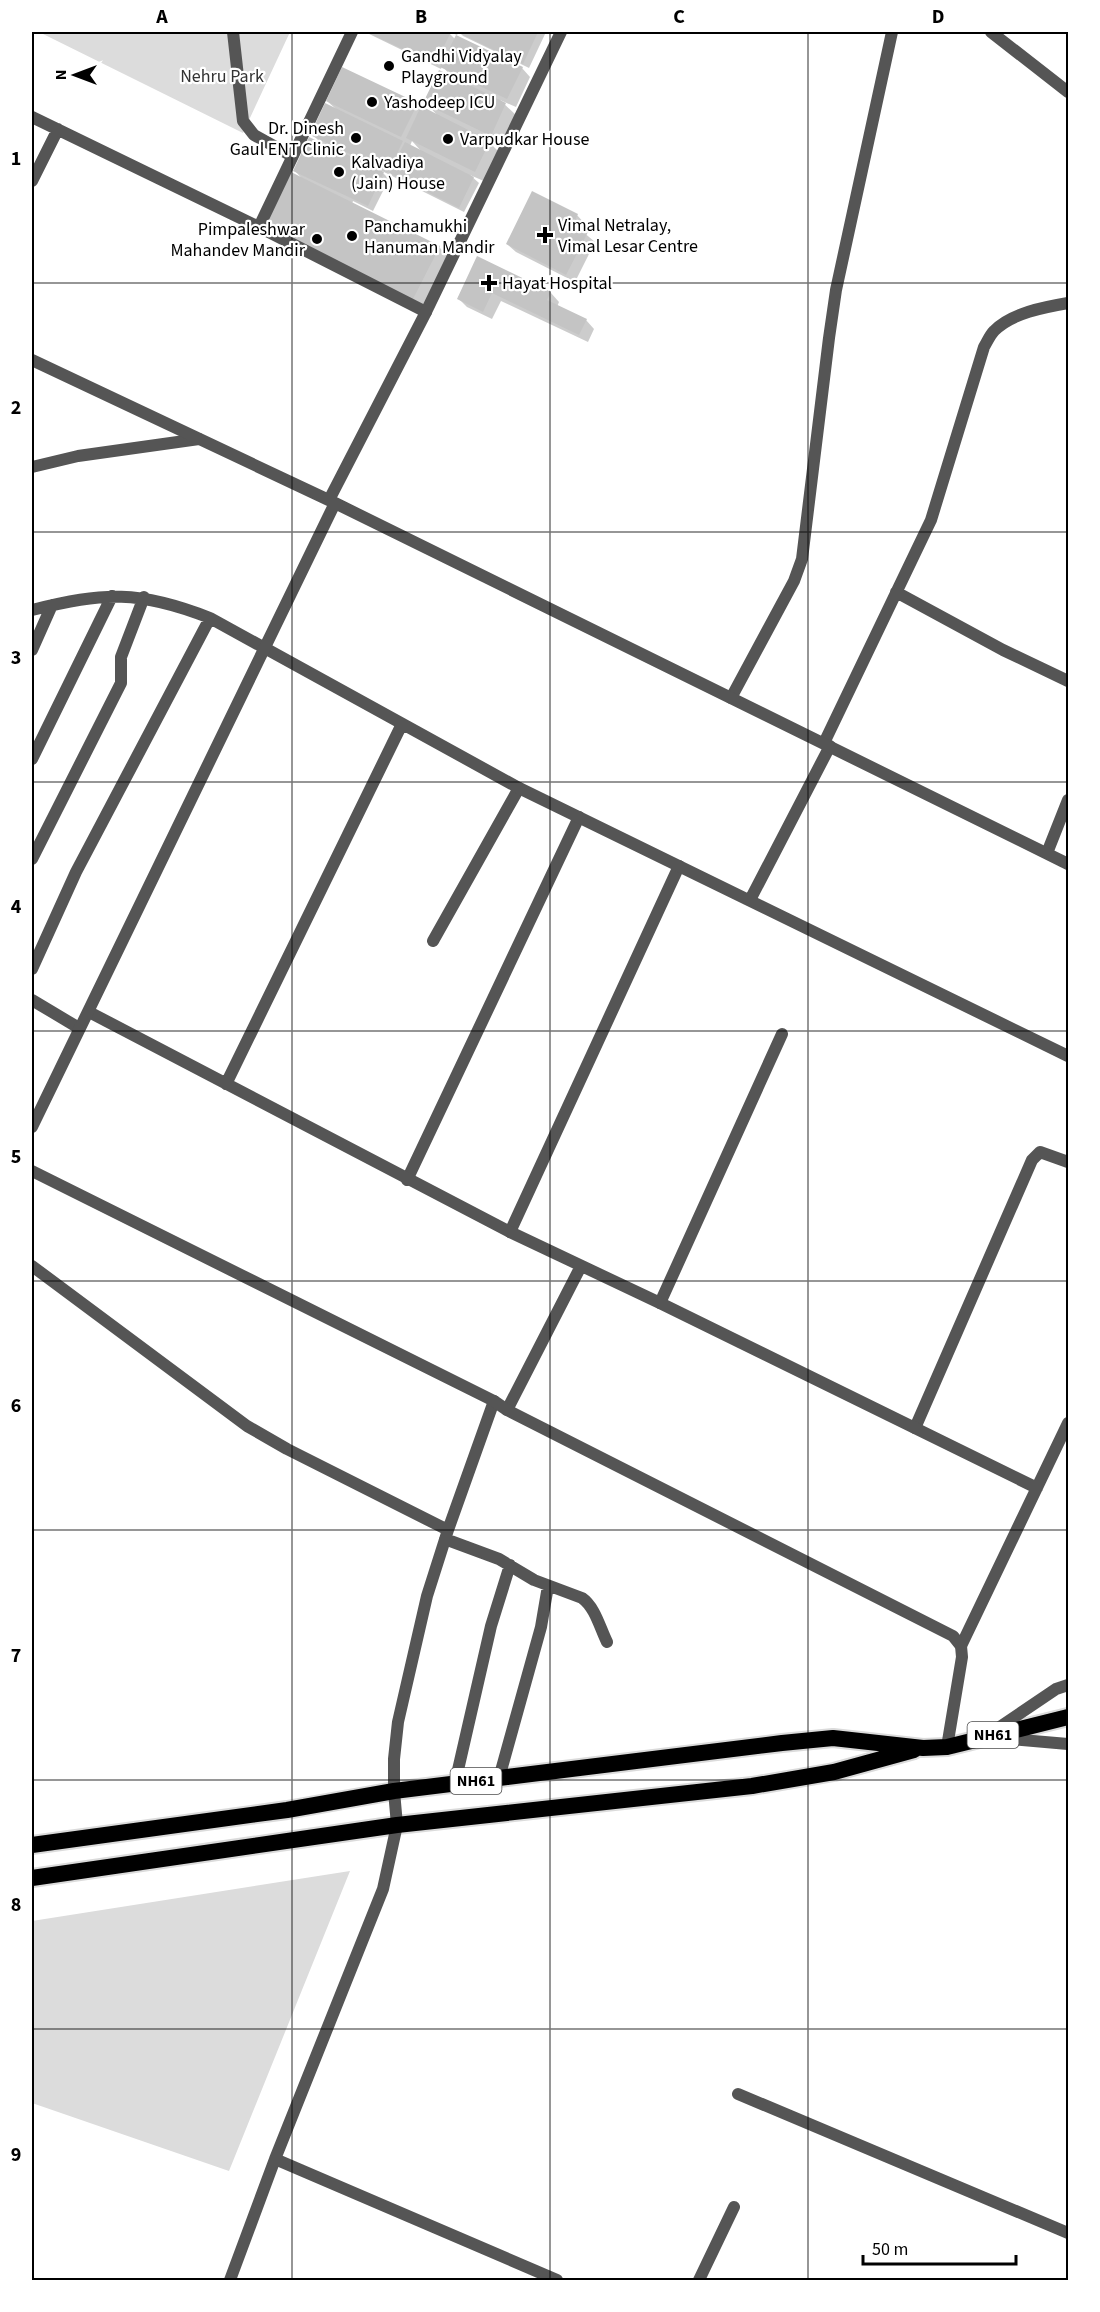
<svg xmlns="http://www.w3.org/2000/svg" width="1100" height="2312" viewBox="0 0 1100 2312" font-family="'Source Sans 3',sans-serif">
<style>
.green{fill:#dcdcdc}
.shadow{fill:#0003;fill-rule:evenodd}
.building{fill:#c4c4c4}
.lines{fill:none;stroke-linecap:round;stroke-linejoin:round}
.trunk-casing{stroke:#dbdbdb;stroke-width:20}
.service{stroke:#555;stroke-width:12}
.minor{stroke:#555;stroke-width:12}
.tertiary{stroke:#555;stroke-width:12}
.trunk{stroke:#000;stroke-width:16}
.grid{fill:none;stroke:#000;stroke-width:1.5;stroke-opacity:0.55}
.poi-dot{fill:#000;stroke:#fff;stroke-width:2}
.labels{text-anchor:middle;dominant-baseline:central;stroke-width:4.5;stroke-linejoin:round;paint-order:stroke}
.shield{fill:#fff;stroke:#4c4c4c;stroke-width:1.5}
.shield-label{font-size:16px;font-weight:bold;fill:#000}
.poi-label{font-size:18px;fill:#000;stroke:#fff;text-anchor:start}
.park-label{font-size:18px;fill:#333;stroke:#fff}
.neatline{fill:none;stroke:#000;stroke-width:2}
.grid-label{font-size:20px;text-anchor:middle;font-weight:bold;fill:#000}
</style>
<rect width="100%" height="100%" fill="#fff"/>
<path class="green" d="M39,32H290L243,133Z
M350,1871L229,2171L32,2103V1921Z"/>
<path class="shadow" d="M365,32H448L455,39L522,68L530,77L516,107L500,100L517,116L502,146L486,139L500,153L486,182L470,175L479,183L464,212L380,170L389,179L373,211L353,201L352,204L439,247L450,258L424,311L295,171L321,143L312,134L337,110L327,101L343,69L438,116L425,102L454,79L442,66L441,69ZM412,141L421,151L410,146Z
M449,32H546L529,68L463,36L459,32L457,35Z
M577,215L585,224L582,231L595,242L575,282L516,252L507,244Z
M477,258L551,293L559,302L557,307L586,320L594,329L588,342L501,301L492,319L467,307L458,298Z"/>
<path class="building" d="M366,32H451L435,64Z
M457,32H538L523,64Z
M456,35L523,67L507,99L440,67Z
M342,67L418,103L401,137L326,101Z
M439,70L506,103L491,136L423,103Z
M325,103L403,141L388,172L310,135Z
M421,106L490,141L475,172L406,138Z
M309,137L384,172L368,206L293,171Z
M405,142L474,177L459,208L389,173Z
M291,172L440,246L412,301L264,226Z
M532,191L578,214L573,224L588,232L566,275L506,244Z
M477,256L551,292L547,300L587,319L579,335L492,293L483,312L457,299Z"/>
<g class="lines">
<defs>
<path id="trunk" d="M32,1845L287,1810L394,1791L782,1743L833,1738L923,1748L947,1747L1068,1717
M32,1878L397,1825L752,1786L834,1772L914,1750"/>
</defs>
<use href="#trunk" class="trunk-casing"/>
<path class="service" d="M233,32L243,121L254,135L292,156
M433,941L519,788
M407,1180L579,817
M510,1232L679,866
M660,1303L782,1034
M915,1428L1032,1160L1040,1152L1068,1162"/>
<path class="minor" d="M991,32L1068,92
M32,117L259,227L426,312
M32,181L58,129
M259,227L352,32
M32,467L78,456L199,439
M896,592L1003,650L1068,681
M32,610C104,592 139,590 210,618L519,788L1068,1056
M32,650L52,605
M731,698L794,581L802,559L829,338L836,290L892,32
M824,743L931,520L984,347C987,342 990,335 994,331C1011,313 1045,307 1068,303
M32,759L112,596
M1047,853L1068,800
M32,859L121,683V657L144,597
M750,900L830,746
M32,969L76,872L210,618
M32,1000L79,1028
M89,1012L510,1232L660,1303L1037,1488
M226,1084L402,724
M32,1266L247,1426L287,1449L448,1530
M507,1410L581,1266
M445,1539L499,1559L534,1580L582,1598C595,1607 600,1628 607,1642
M961,1646L1068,1423
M499,1778L541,1627L548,1586
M455,1783L491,1626L510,1565
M738,2094L1068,2233
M275,2159L557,2280
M230,2280L275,2159L383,1889L397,1825L394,1791V1759L398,1722L427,1596L448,1530L494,1401
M699,2280L734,2207"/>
<path class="tertiary" d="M32,360L335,503L1068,864
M329,500L426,312L561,32
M32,1127L335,503
M32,1171L494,1401L507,1410L953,1636L961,1646L962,1657L947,1747
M991,1733L1056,1689L1068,1685
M998,1738L1068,1744"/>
<use href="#trunk" class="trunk"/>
</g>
<path class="grid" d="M292,32V2280M550,32V2280M808,32V2280M32,283H1068M32,532H1068M32,782H1068M32,1031H1068M32,1281H1068M32,1530H1068M32,1780H1068M32,2029H1068"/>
<g class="poi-dot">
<circle cx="389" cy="66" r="6"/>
<circle cx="372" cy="102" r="6"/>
<circle cx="356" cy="138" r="6"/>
<circle cx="448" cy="139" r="6"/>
<circle cx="339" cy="172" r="6"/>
<path d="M542 226h6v6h6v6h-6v6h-6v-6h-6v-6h6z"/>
<circle cx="352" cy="236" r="6"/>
<circle cx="317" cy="239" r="6"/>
<path d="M486 274h6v6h6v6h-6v6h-6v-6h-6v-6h6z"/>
</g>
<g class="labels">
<g class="shield">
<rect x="967.5" y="1722" width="51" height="26" rx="4.5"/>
<rect x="450.5" y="1768" width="51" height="26" rx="4.5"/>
</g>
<g class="shield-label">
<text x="993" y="1735">NH61</text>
<text x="476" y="1781">NH61</text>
</g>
<g class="poi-label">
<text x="401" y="56">Gandhi Vidyalay<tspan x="401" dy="21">Playground</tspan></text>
<text x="384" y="102">Yashodeep ICU</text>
<text x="344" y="128" text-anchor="end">Dr. Dinesh<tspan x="344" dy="21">Gaul ENT Clinic</tspan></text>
<text x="460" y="139">Varpudkar House</text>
<text x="351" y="162">Kalvadiya<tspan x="351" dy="21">(Jain) House</tspan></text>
<text x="558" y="225">Vimal Netralay,<tspan x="558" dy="21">Vimal Lesar Centre</tspan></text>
<text x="364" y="226">Panchamukhi<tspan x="364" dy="21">Hanuman Mandir</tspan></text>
<text x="305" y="229" text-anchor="end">Pimpaleshwar<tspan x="305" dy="21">Mahandev Mandir</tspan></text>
<text x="502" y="283">Hayat Hospital</text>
</g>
<g class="park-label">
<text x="222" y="76">Nehru Park</text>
</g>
</g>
<rect width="1100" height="2312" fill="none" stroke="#ffffff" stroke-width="66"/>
<g transform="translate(75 75) rotate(270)" stroke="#ffffff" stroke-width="4.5" paint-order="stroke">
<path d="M0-4.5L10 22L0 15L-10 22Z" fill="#000000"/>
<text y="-9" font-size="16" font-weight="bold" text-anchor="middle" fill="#000000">N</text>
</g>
<path d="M863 2255v9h153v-9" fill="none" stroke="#000000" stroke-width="3"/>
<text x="872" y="2255" font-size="18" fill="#000000" stroke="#ffffff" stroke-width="4.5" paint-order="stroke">50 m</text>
<rect x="33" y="33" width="1034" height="2246" class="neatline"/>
<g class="grid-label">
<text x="162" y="23">A</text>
<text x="421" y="23">B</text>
<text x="679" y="23">C</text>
<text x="938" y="23">D</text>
<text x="16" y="165">1</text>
<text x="16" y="414">2</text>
<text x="16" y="664">3</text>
<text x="16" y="913">4</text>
<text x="16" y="1163">5</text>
<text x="16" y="1412">6</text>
<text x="16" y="1662">7</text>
<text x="16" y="1911">8</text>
<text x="16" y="2161">9</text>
</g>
</svg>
